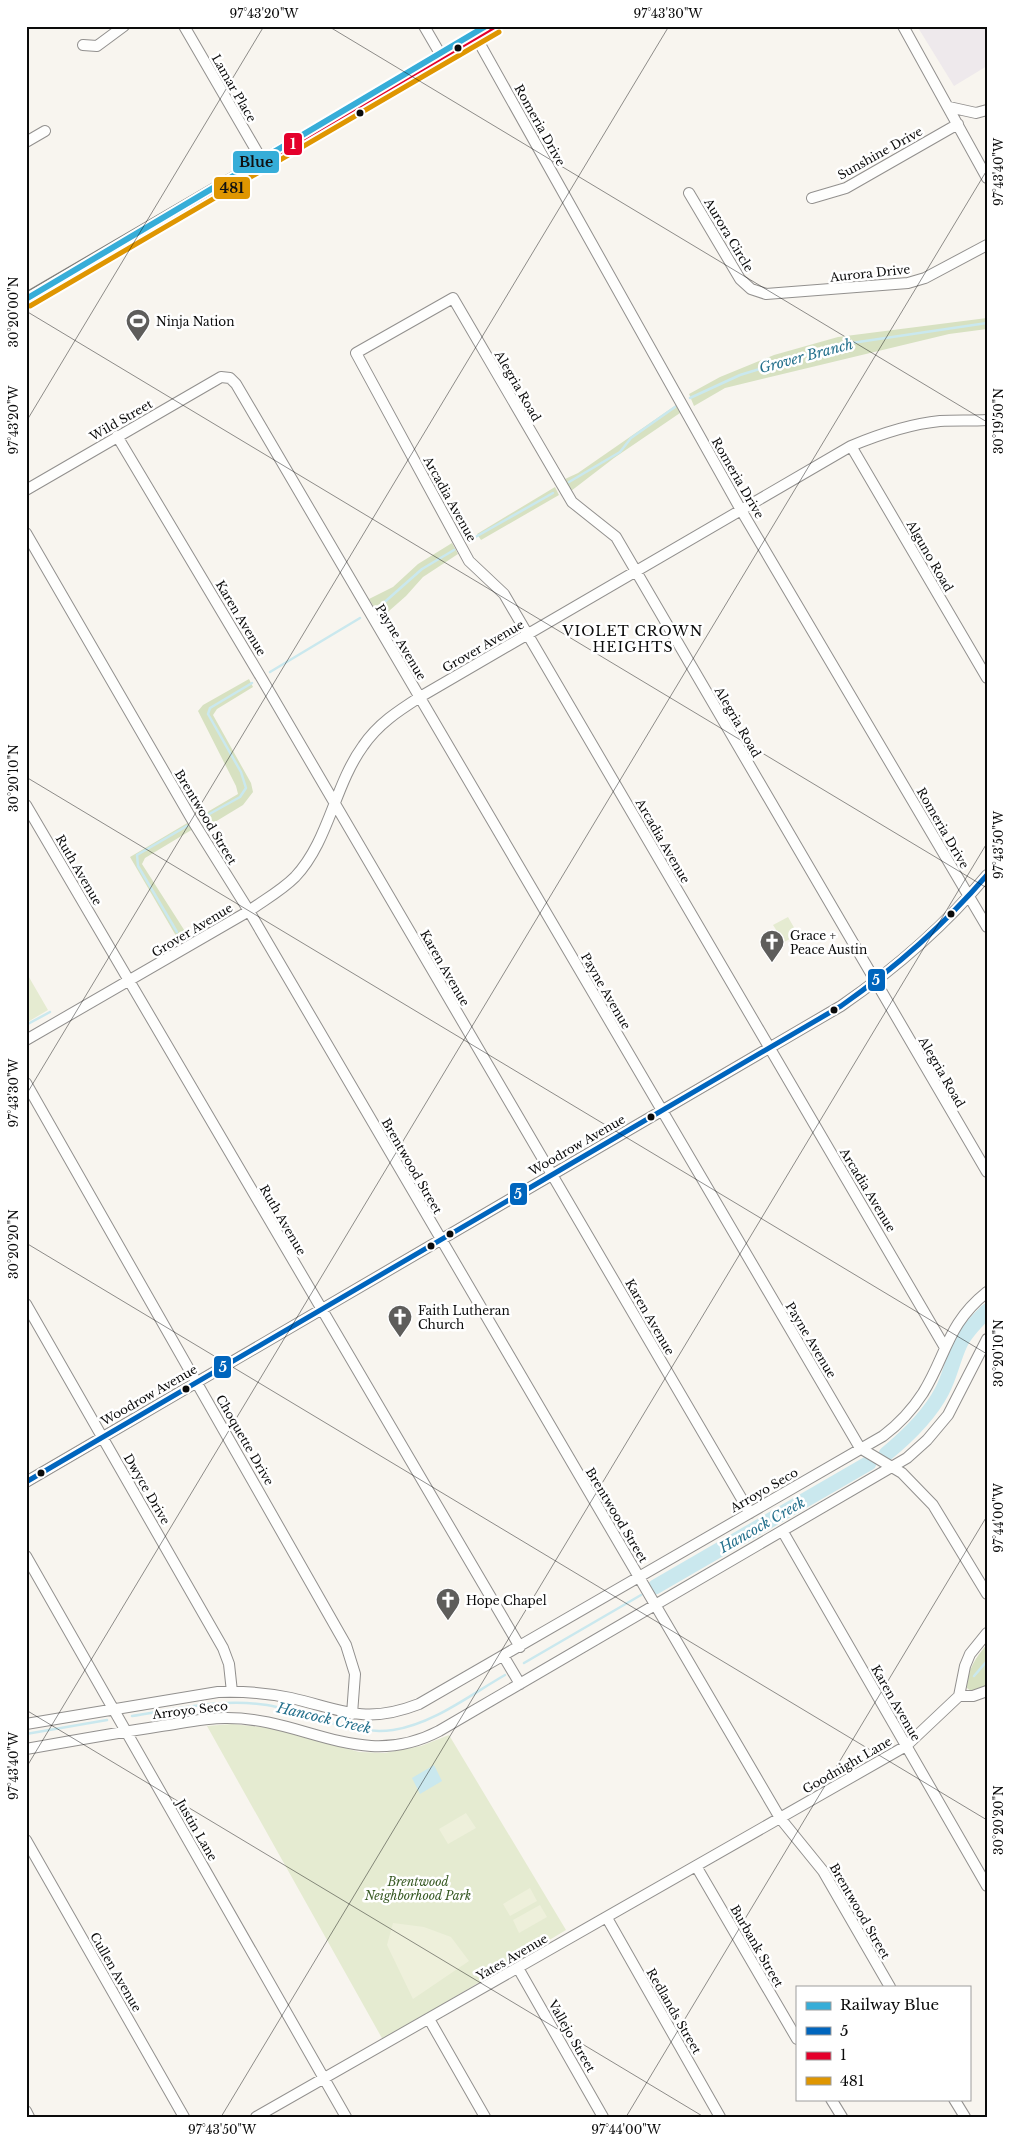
<svg xmlns="http://www.w3.org/2000/svg" width="1013" height="2143" viewBox="0 0 1013 2143" font-family="'Libre Baskerville',serif">
<style>
.industrial{fill:#eee9ec}
.green{fill:#e5ebd1}
.forest{fill:#d7e1c1}
.pitch{fill:#eef0db}
.water{fill:#cae8ee}
.lines{fill:none;stroke-linecap:round;stroke-linejoin:round}
.stream{stroke:#cae8ee;stroke-width:2.5}
.river{stroke:#cae8ee;stroke-width:15}
.minor-casing{stroke:#92908e;stroke-width:12}
.major-casing{stroke:#7f7e7b;stroke-width:15}
.minor{stroke:#fefefd;stroke-width:10}
.major{stroke:#e9e2d9;stroke-width:12}
.bus-1-casing{stroke:#fff;stroke-width:9}
.bus-2-casing{stroke:#fff;stroke-width:9}
.bus-3-casing{stroke:#fff;stroke-width:9}
.bus-1{stroke:#0065bd;stroke-width:5}
.bus-2{stroke:#e4002b;stroke-width:5}
.bus-3{stroke:#df9601;stroke-width:5}
.rail-1-casing{stroke:#fff;stroke-width:10}
.rail-1{stroke:#36add8;stroke-width:6}
.ticks{fill:none;stroke:#0b0b0b;stroke-width:1;stroke-opacity:0.45}
.bus-dot{fill:#0b0b0b;stroke:#fff;stroke-width:2}
.labels{text-anchor:middle;dominant-baseline:central;stroke-width:5;stroke-linejoin:round;paint-order:stroke}
.street-label{font-size:12px;fill:#0b0b0b;stroke:#fff}
.poi-label{font-size:12px;fill:#0b0b0b;stroke:#fff;text-anchor:start}
.park-label{font-size:12px;font-style:italic;fill:#385a24;stroke:#fff}
.water-label{font-size:14px;font-style:italic;fill:#24708c;stroke:#fff}
.neighbourhood-label{font-size:14px;letter-spacing:1px;fill:#0b0b0b;stroke:#fff}
.line-badge{stroke:#fff;stroke-width:2}
.badge-label{font-size:14px;text-anchor:middle;font-weight:bold;fill:#fff}
.pale-badge-label{font-size:14px;text-anchor:middle;font-weight:bold;fill:#111}
.neatline{fill:none;stroke:#0b0b0b;stroke-width:2}
.ticks-label{font-size:12px;text-anchor:middle;fill:#0b0b0b}
</style>
<rect width="100%" height="100%" fill="#f8f5ef"/>
<path class="industrial" d="M917,26H987V66L954,86Z"/>
<path class="green" d="M788,917L796,931L794,937L784,942L773,925Z
M26,972L48,1010L26,1023Z
M232,1724L279,1729L359,1752L385,1753L421,1746L449,1735L566,1930L383,2040L207,1726Z"/>
<path class="forest" d="M987,318V329L949,334L725,388L694,406L689,394L720,377L774,355L838,337Z
M676,405L680,413L614,458L571,491L565,479L578,473Z
M555,487L559,495L481,540L477,534Z
M452,543L458,554L423,577L406,596L381,618L369,599L393,587L418,564Z
M249,679L253,687L217,709L213,715L251,783L253,792L243,805L210,825L204,814L238,794L236,786L198,711L203,705Z
M189,822L193,829L145,858L142,864L188,936L179,941L130,857Z
M987,1644V1686L977,1691H971L967,1688C967,1669 976,1658 987,1644Z"/>
<path class="pitch" d="M466,1813L476,1828L448,1844L439,1829Z
M530,1888L537,1901L510,1916L503,1904Z
M540,1905L547,1917L519,1933L513,1920Z
M393,1923L424,1927L451,1937L469,1961L413,1999L387,1945Z"/>
<path class="water" d="M434,1765L442,1781L420,1794L412,1778Z"/>
<g class="lines">
<path class="stream" d="M690,398L740,375L838,345L987,323
M569,482L620,452L631,438L675,407
M472,539L553,493
M379,607L422,569L454,550
M270,672L360,618
M204,817L240,797L246,788L241,772L208,714L210,708L252,683
M177,932L138,866L137,855L187,826
M26,1025L50,1012
M524,1663L641,1595
M974,1676L987,1661
M132,1716C176,1709 222,1698 267,1705C309,1712 350,1736 393,1730C433,1724 470,1695 505,1675
M26,1734L107,1720"/>
<path class="river" d="M886,1454C908,1436 929,1416 942,1391C950,1376 953,1359 960,1344C966,1331 977,1321 987,1311
M655,1587L869,1463"/>
<defs>
<path id="minor" d="M184,26L263,162
M424,26L442,57
M903,26L987,178
M476,37L741,510L987,927
M83,45L97,46L124,26
M949,107L976,113L987,110
M26,142L45,131
M689,193L740,279L751,289L766,294L908,283L925,278L987,245
M812,198L846,188L958,124
M117,436L262,679L750,1513
M851,446L987,678
M26,490L221,377L230,378L236,384L860,1448L902,1473L933,1505L987,1594
M26,533L194,823L249,911L780,1818L823,1871L890,1987
M26,805L520,1647
M26,1040L249,911C264,900 281,891 295,877C329,841 334,786 363,746C378,724 398,711 420,697L851,446C880,434 909,424 940,421C956,420 971,421 987,420
M26,1083L346,1645L355,1674L352,1714
M26,1304L223,1648L229,1664L232,1692
M944,1346L504,594L469,561L356,353L453,298L572,502L616,537L987,1172
M26,1482L841,1006C896,968 944,927 987,875
M783,1532L987,1886
M26,1556L346,2117
M504,1657L520,1684
M959,1696H973L987,1691
M26,1724L218,1692C243,1691 267,1693 291,1698C343,1710 365,1725 419,1704L883,1436C899,1424 912,1410 923,1393C947,1354 947,1324 987,1292
M26,1749C71,1741 116,1733 161,1726C182,1723 204,1718 225,1718C304,1717 361,1772 439,1731L907,1458L927,1440L948,1415L987,1339
M26,1840L184,2117
M696,1866L797,2039
M607,1918L720,2117
M518,1968L603,2117
M429,2019L485,2117
M831,2099L842,2117
M954,2099L965,2117
M26,2111L29,2117
M256,2117L906,1746L959,1696L965,1666L970,1654L987,1633"/>
<path id="major" d="M26,300L495,26"/>
</defs>
<use href="#minor" class="minor-casing"/>
<use href="#major" class="major-casing"/>
<use href="#minor" class="minor"/>
<use href="#major" class="major"/>
<defs>
<path id="bus-1" d="M26,1482L841,1006C895,968 944,925 987,875"/>
<path id="bus-2" d="M26,300L495,26"/>
<path id="bus-3" d="M30,306L499,32"/>
</defs>
<use href="#bus-1" class="bus-1-casing"/>
<use href="#bus-2" class="bus-2-casing"/>
<use href="#bus-3" class="bus-3-casing"/>
<use href="#bus-1" class="bus-1"/>
<use href="#bus-2" class="bus-2"/>
<use href="#bus-3" class="bus-3"/>
<defs>
<path id="rail-1" d="M26,299L486,26"/>
</defs>
<use href="#rail-1" class="rail-1-casing"/>
<use href="#rail-1" class="rail-1"/>
</g>
<path class="ticks" d="M328,26L987,422M26,311L987,888M26,422L264,26M26,777L987,1354M26,1095L669,26M26,1243L987,1820M26,1710L704,2117M26,1768L987,170M221,2117L987,843M626,2117L987,1516"/>
<defs>
<symbol id="stadium-pin" viewBox="-11 -11 22 30"><path d="M0 17L-7.5 6A9.5 9.5 0 1 1 7.5 6Z" fill="#5e5d5b" stroke="#fff"/><path d="M0-5a6.5 5 0 1 0 0 10a6.5 5 0 1 0 0-10ZM-3.5-1.8h7v3.6h-7Z" fill="#fff"/></symbol>
<symbol id="church-pin" viewBox="-11 -11 22 30"><path d="M0 17L-7.5 6A9.5 9.5 0 1 1 7.5 6Z" fill="#5e5d5b" stroke="#fff"/><path d="M-1.2-6h2.4v3.5h3.3v2.4h-3.3V6h-2.4V-.1h-3.3v-2.4h3.3Z" fill="#fff"/></symbol>
</defs>
<g fill-rule="evenodd">
<use href="#stadium-pin" x="124" y="307" width="28" height="38"/>
<use href="#church-pin" x="758" y="928" width="28" height="38"/>
<use href="#church-pin" x="386" y="1303" width="28" height="38"/>
<use href="#church-pin" x="434" y="1586" width="28" height="38"/>
</g>
<g class="bus-dot">
<circle cx="458" cy="48" r="4.5"/>
<circle cx="360" cy="113" r="4.5"/>
<circle cx="951" cy="914" r="4.5"/>
<circle cx="834" cy="1010" r="4.5"/>
<circle cx="651" cy="1117" r="4.5"/>
<circle cx="450" cy="1234" r="4.5"/>
<circle cx="431" cy="1246" r="4.5"/>
<circle cx="186" cy="1389" r="4.5"/>
<circle cx="41" cy="1473" r="4.5"/>
</g>
<g class="labels">
<g class="street-label">
<text transform="translate(234 88) rotate(60)">Lamar Place</text>
<text transform="translate(540 125) rotate(61)">Romeria Drive</text>
<text transform="translate(880 153) rotate(-29)">Sunshine Drive</text>
<text transform="translate(729 235) rotate(59)">Aurora Circle</text>
<text transform="translate(870 273) rotate(-6)">Aurora Drive</text>
<text transform="translate(518 386) rotate(60)">Alegria Road</text>
<text transform="translate(121 420) rotate(-30)">Wild Street</text>
<text transform="translate(738 478) rotate(60)">Romeria Drive</text>
<text transform="translate(450 499) rotate(61)">Arcadia Avenue</text>
<text transform="translate(930 556) rotate(60)">Alguno Road</text>
<text transform="translate(241 618) rotate(59)">Karen Avenue</text>
<text transform="translate(401 642) rotate(59)">Payne Avenue</text>
<text transform="translate(483 646) rotate(-30)">Grover Avenue</text>
<text transform="translate(738 722) rotate(60)">Alegria Road</text>
<text transform="translate(206 817) rotate(59)">Brentwood Street</text>
<text transform="translate(943 828) rotate(60)">Romeria Drive</text>
<text transform="translate(663 841) rotate(60)">Arcadia Avenue</text>
<text transform="translate(79 870) rotate(60)">Ruth Avenue</text>
<text transform="translate(192 930) rotate(-31)">Grover Avenue</text>
<text transform="translate(445 968) rotate(60)">Karen Avenue</text>
<text transform="translate(606 991) rotate(60)">Payne Avenue</text>
<text transform="translate(942 1072) rotate(60)">Alegria Road</text>
<text transform="translate(577 1145) rotate(-30)">Woodrow Avenue</text>
<text transform="translate(412 1166) rotate(60)">Brentwood Street</text>
<text transform="translate(868 1190) rotate(59)">Arcadia Avenue</text>
<text transform="translate(283 1220) rotate(60)">Ruth Avenue</text>
<text transform="translate(650 1317) rotate(60)">Karen Avenue</text>
<text transform="translate(811 1340) rotate(59)">Payne Avenue</text>
<text transform="translate(149 1395) rotate(-30)">Woodrow Avenue</text>
<text transform="translate(245 1440) rotate(60)">Choquette Drive</text>
<text transform="translate(147 1489) rotate(60)">Dwyce Drive</text>
<text transform="translate(764 1490) rotate(-30)">Arroyo Seco</text>
<text transform="translate(617 1515) rotate(59)">Brentwood Street</text>
<text transform="translate(896 1703) rotate(60)">Karen Avenue</text>
<text transform="translate(190 1710) rotate(-7)">Arroyo Seco</text>
<text transform="translate(847 1765) rotate(-30)">Goodnight Lane</text>
<text transform="translate(197 1830) rotate(60)">Justin Lane</text>
<text transform="translate(860 1911) rotate(60)">Brentwood Street</text>
<text transform="translate(757 1946) rotate(60)">Burbank Street</text>
<text transform="translate(512 1957) rotate(-30)">Yates Avenue</text>
<text transform="translate(116 1972) rotate(60)">Cullen Avenue</text>
<text transform="translate(674 2011) rotate(60)">Redlands Street</text>
<text transform="translate(572 2036) rotate(60)">Vallejo Street</text>
</g>
<g class="poi-label">
<text x="156" y="321">Ninja Nation</text>
<text x="790" y="935">Grace +<tspan x="790" dy="14">Peace Austin</tspan></text>
<text x="418" y="1310">Faith Lutheran<tspan x="418" dy="14">Church</tspan></text>
<text x="466" y="1600">Hope Chapel</text>
</g>
<g class="park-label">
<text x="418" y="1881">Brentwood<tspan x="418" dy="14">Neighborhood Park</tspan></text>
</g>
<g class="water-label">
<text transform="translate(806 356) rotate(-15)">Grover Branch</text>
<text transform="translate(762 1525) rotate(-30)">Hancock Creek</text>
<text transform="translate(324 1718) rotate(13)">Hancock Creek</text>
</g>
<g class="neighbourhood-label">
<text x="633" y="631">VIOLET CROWN<tspan x="633" dy="16">HEIGHTS</tspan></text>
</g>
</g>
<g class="line-badge">
<rect x="283" y="132" width="20" height="24" rx="5" fill="#e4002b"/>
<rect x="232" y="150" width="48" height="24" rx="5" fill="#36add8"/>
<rect x="213" y="176" width="38" height="24" rx="5" fill="#df9601"/>
<rect x="867" y="968" width="19" height="24" rx="5" fill="#0065bd"/>
<rect x="509" y="1182" width="19" height="24" rx="5" fill="#0065bd"/>
<rect x="213" y="1355" width="19" height="24" rx="5" fill="#0065bd"/>
</g>
<g class="badge-label">
<text x="293" y="149">1</text>
<text x="876" y="985">5</text>
<text x="518" y="1199">5</text>
<text x="223" y="1372">5</text>
</g>
<g class="pale-badge-label">
<text x="256" y="167">Blue</text>
<text x="232" y="193">481</text>
</g>
<rect width="1013" height="2143" fill="none" stroke="#ffffff" stroke-width="55"/>
<rect x="796" y="1986" width="175" height="115" fill="#ffffff" stroke="#9d9d9d"/>
<rect x="806" y="2002" width="25" height="8" fill="#36add8" stroke="#9d9d9d"/>
<text x="840" y="2010" font-size="15" fill="#0b0b0b">Railway Blue</text>
<rect x="806" y="2027" width="25" height="8" fill="#0065bd" stroke="#9d9d9d"/>
<text x="840" y="2036" font-size="15" fill="#0b0b0b">5</text>
<rect x="806" y="2052" width="25" height="8" fill="#e4002b" stroke="#9d9d9d"/>
<text x="840" y="2060" font-size="15" fill="#0b0b0b">1</text>
<rect x="806" y="2077" width="25" height="8" fill="#df9601" stroke="#9d9d9d"/>
<text x="840" y="2086" font-size="15" fill="#0b0b0b">481</text>
<rect x="28" y="28" width="958" height="2088" class="neatline"/>
<g class="ticks-label">
<text x="264" y="18">97°43'20"W</text>
<text x="668" y="18">97°43'30"W</text>
<text transform="translate(999 172) rotate(-90)" y="4">97°43'40"W</text>
<text transform="translate(14 312) rotate(-90)" y="4">30°20'00"N</text>
<text transform="translate(14 420) rotate(-90)" y="4">97°43'20"W</text>
<text transform="translate(999 421) rotate(-90)" y="4">30°19'50"N</text>
<text transform="translate(14 778) rotate(-90)" y="4">30°20'10"N</text>
<text transform="translate(999 845) rotate(-90)" y="4">97°43'50"W</text>
<text transform="translate(14 1093) rotate(-90)" y="4">97°43'30"W</text>
<text transform="translate(14 1244) rotate(-90)" y="4">30°20'20"N</text>
<text transform="translate(999 1353) rotate(-90)" y="4">30°20'10"N</text>
<text transform="translate(999 1518) rotate(-90)" y="4">97°44'00"W</text>
<text transform="translate(14 1766) rotate(-90)" y="4">97°43'40"W</text>
<text transform="translate(999 1820) rotate(-90)" y="4">30°20'20"N</text>
<text x="222" y="2134">97°43'50"W</text>
<text x="626" y="2134">97°44'00"W</text>
</g>
</svg>
